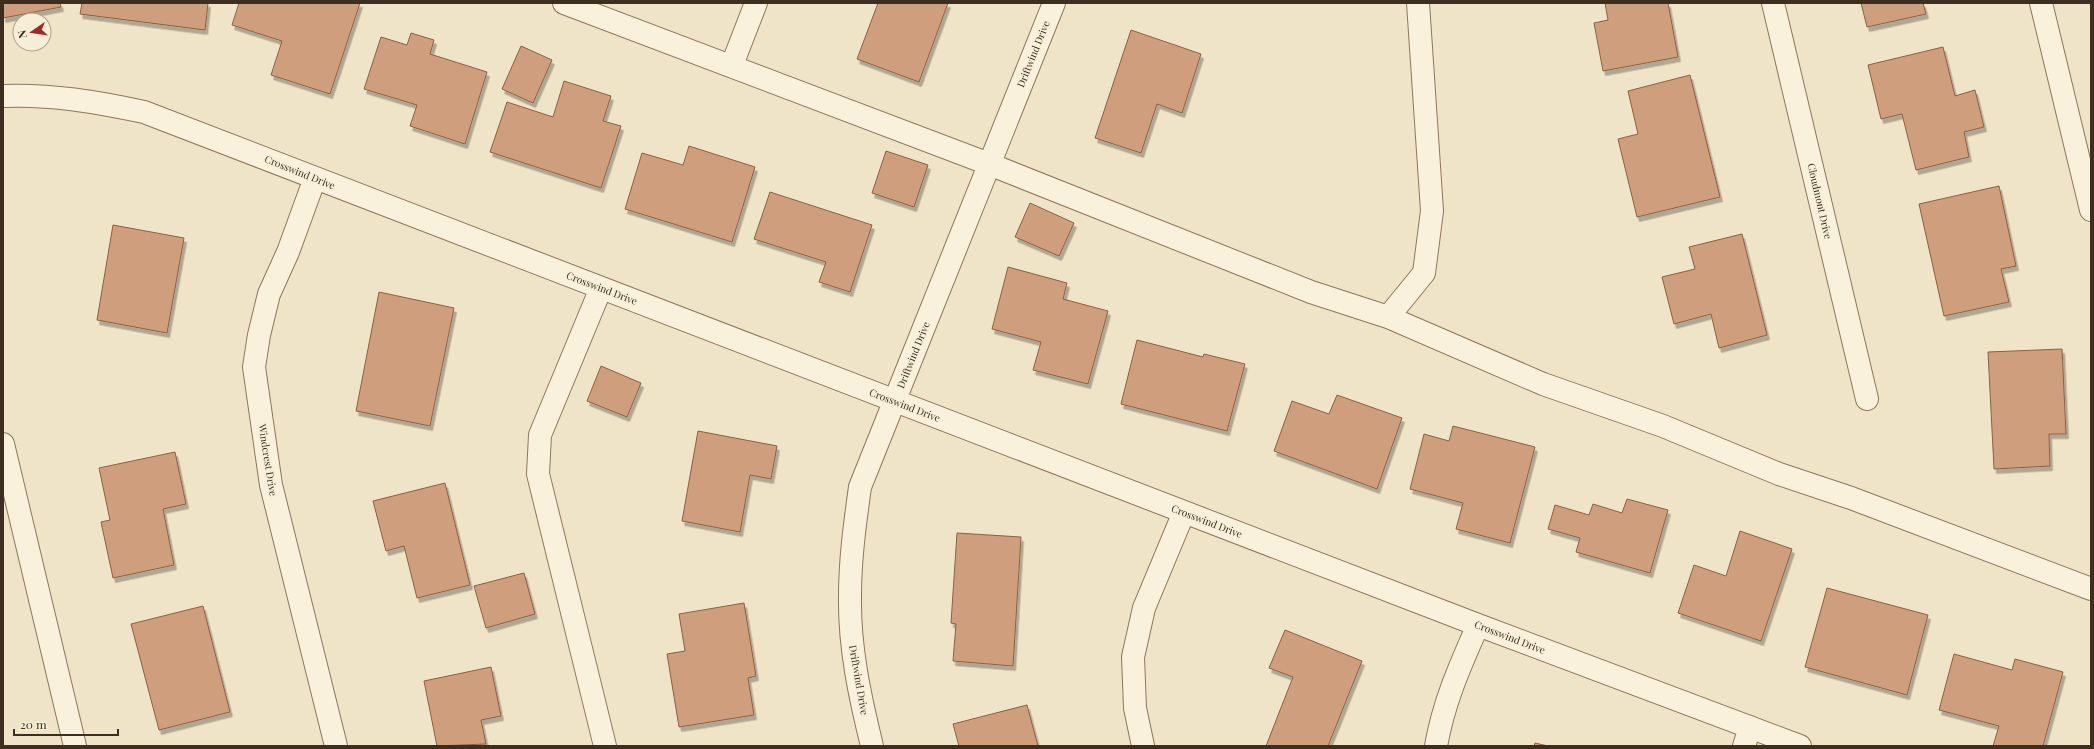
<svg xmlns="http://www.w3.org/2000/svg" width="2094" height="749" viewBox="0 0 2094 749" font-family="'Playfair Display',serif">
<style>
.building{fill:#cf9f7d;stroke:#8d5f41;filter:url(#shadow)}
.lines{fill:none;stroke-linecap:round;stroke-linejoin:round}
.minor-casing{stroke:#8d765c;stroke-width:24}
.minor{stroke:#faf1dc;stroke-width:22}
.labels{text-anchor:middle;dominant-baseline:central;stroke-width:3;stroke-linejoin:round;paint-order:stroke}
.street-label{font-size:10px;fill:#3d2e20;stroke:#f7eed8}
</style>
<defs>
<filter id="shadow"><feDropShadow dx="2.5" dy="4.5" stdDeviation="0" flood-color="#0004"/></filter>
</defs>
<rect width="100%" height="100%" fill="#f0e4c8"/>
<path class="building" d="M3,3H60L61,7L3,18Z
M82,3H208L205,30L80,14Z
M239,3H360L330,94L271,75L282,41L232,25Z
M878,3H948L919,82L857,59Z
M1605,3H1668L1678,57L1603,71L1594,23L1608,20Z
M1861,3H1923L1926,14L1867,27Z
M1131,30L1201,54L1182,113L1157,104L1141,153L1095,138Z
M411,33L434,40L430,54L487,72L465,144L410,126L417,105L364,89L381,37L407,45Z
M521,46L552,60L533,103L502,89Z
M1943,47L1955,96L1975,90L1984,127L1964,132L1969,157L1916,170L1902,114L1881,119L1868,65Z
M1690,75L1720,197L1637,217L1618,139L1638,134L1628,91Z
M564,81L611,96L603,121L621,126L601,188L490,152L507,102L553,117Z
M689,146L755,167L732,242L625,209L642,153L683,165Z
M886,151L928,165L914,207L872,193Z
M1999,186L2016,266L2001,269L2009,302L1944,316L1919,204Z
M770,192L872,225L850,292L819,282L826,262L754,239Z
M1030,203L1074,223L1059,256L1015,237Z
M113,225L184,238L167,333L97,320Z
M1742,234L1767,335L1719,348L1711,314L1674,324L1662,277L1695,269L1689,247Z
M1008,267L1067,283L1063,299L1108,311L1088,384L1033,370L1041,342L992,329Z
M379,292L454,308L430,426L356,411Z
M1137,340L1203,357L1204,354L1245,364L1227,431L1121,404Z
M2062,349L2066,434H2049L2050,466L1994,469L1988,352Z
M601,366L641,383L627,417L587,401Z
M1337,395L1402,418L1377,489L1274,451L1292,401L1329,414Z
M1453,426L1535,447L1510,543L1456,529L1463,503L1410,489L1424,434L1449,441Z
M698,431L777,446L771,479L750,475L740,532L682,521Z
M175,452L186,504L163,509L174,565L113,578L101,522L110,520L99,468Z
M445,483L470,585L417,598L404,546L386,551L373,501Z
M1627,499L1668,510L1650,573L1576,552L1580,538L1548,529L1555,505L1589,515L1593,504L1622,513Z
M1740,531L1792,549L1761,641L1678,613L1694,565L1726,576Z
M957,533L1021,537L1013,666L953,661L956,624L951,623Z
M524,573L535,614L486,628L474,586Z
M1827,588L1928,615L1907,695L1805,667Z
M744,603L756,676L748,678L754,715L679,727L667,654L685,651L679,614Z
M203,606L230,712L159,730L131,624Z
M1285,630L1362,661L1328,746H1266L1293,677L1269,668Z
M1954,654L2012,670L2015,659L2063,672L2043,746H1993L1999,726L1939,710Z
M491,667L501,716L481,720L486,744L437,746L424,681Z
M1027,705L1038,746H959L953,724Z
M1535,743L1548,746H1534Z"/>
<g class="lines">
<defs>
<path id="minor" d="M564,3L989,164L1311,292L1388,317L1543,384L1663,426L1779,474L1851,498L2091,589
M1773,3L1867,399
M2041,3L2091,210
M732,65L756,3
M3,96C51,94 97,102 144,112L1478,625L1800,746
M315,178L288,252L269,294L259,335L254,367L271,485L336,746
M601,288L540,435L538,474L605,746
M1388,317L1424,273L1432,211L1418,3
M3,444L75,746
M872,746C860,697 849,647 850,596C850,559 855,523 860,487L1054,3
M1143,746L1135,708L1133,657L1144,608L1184,512
M1436,746C1444,701 1460,666 1478,625
M1744,746L1750,727"/>
</defs>
<use href="#minor" class="minor-casing"/>
<use href="#minor" class="minor"/>
</g>
<g class="labels">
<g class="street-label">
<text transform="translate(1033 54) rotate(-68)">Driftwind Drive</text>
<text transform="translate(300 172) rotate(22)">Crosswind Drive</text>
<text transform="translate(1820 201) rotate(77)">Cloudmont Drive</text>
<text transform="translate(602 288) rotate(21)">Crosswind Drive</text>
<text transform="translate(913 355) rotate(-68)">Driftwind Drive</text>
<text transform="translate(905 405) rotate(21)">Crosswind Drive</text>
<text transform="translate(268 460) rotate(81)">Windcrest Drive</text>
<text transform="translate(1207 521) rotate(21)">Crosswind Drive</text>
<text transform="translate(1510 637) rotate(21)">Crosswind Drive</text>
<text transform="translate(859 680) rotate(80)">Driftwind Drive</text>
</g>
</g>
<rect width="2094" height="749" fill="none" stroke="#3d2e20" stroke-width="8"/>
<g transform="translate(32 32) rotate(257)"><circle r="19" fill="#f7eed8" stroke="#ada18e"/>
<path d="M0-3L7 15L0 10L-7 15Z" fill="#9e2a2b"/>
<text y="-6" font-size="11" font-weight="bold" text-anchor="middle" fill="#3d2e20">N</text>
</g>
<path d="M14 729v6h104v-6" fill="none" stroke="#3d2e20" stroke-width="2"/>
<text x="20" y="729" font-size="12" fill="#3d2e20" stroke="#f7eed8" stroke-width="3" paint-order="stroke">20 m</text>
</svg>
